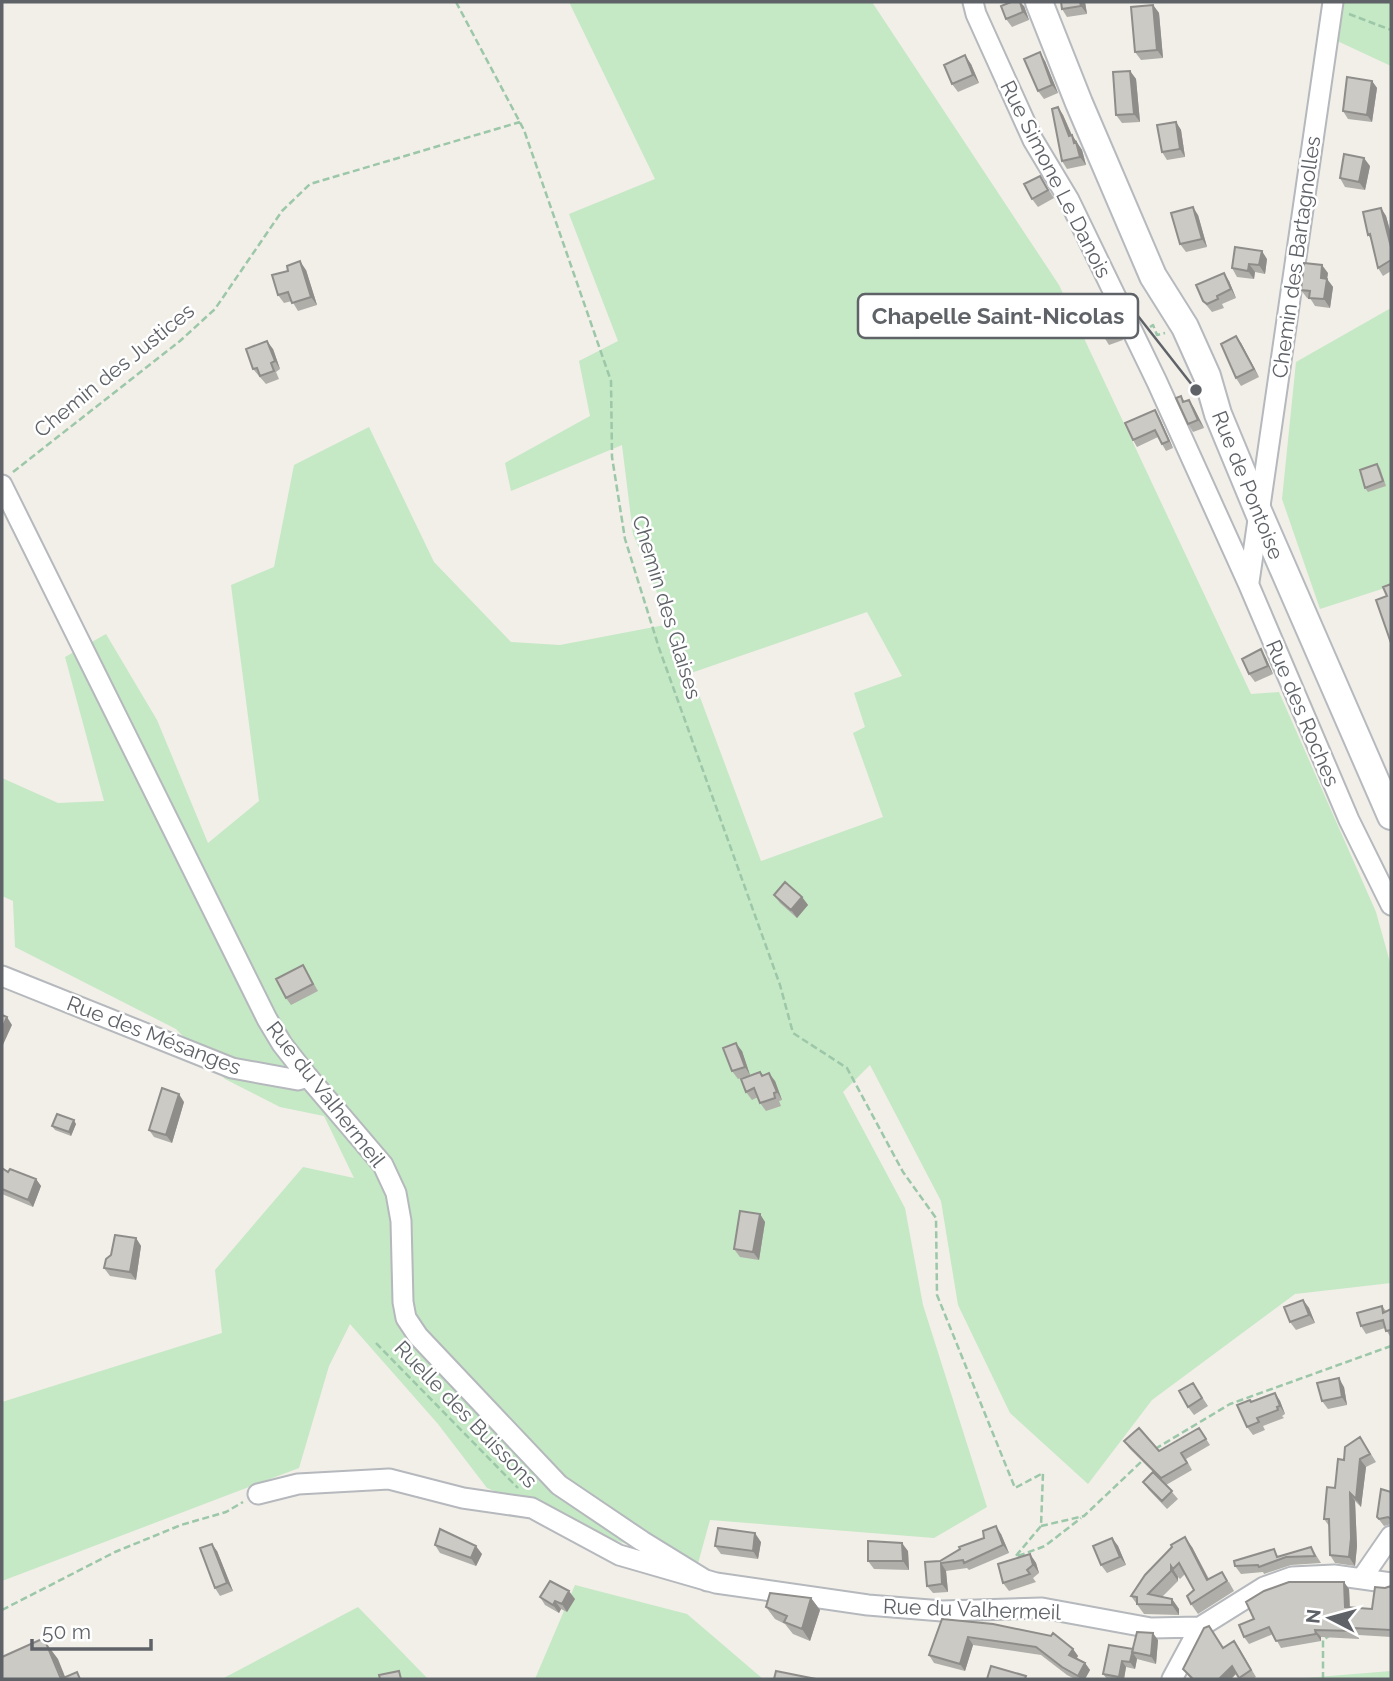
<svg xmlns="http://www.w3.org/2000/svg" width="1393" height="1681" viewBox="0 0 1393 1681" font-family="Raleway,sans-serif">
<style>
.green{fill:#c5e8c5;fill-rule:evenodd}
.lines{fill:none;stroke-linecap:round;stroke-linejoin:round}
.street-casing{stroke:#b5b8bc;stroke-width:23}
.secondary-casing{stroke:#b6babf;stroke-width:30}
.path{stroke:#9cc7a9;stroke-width:2.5;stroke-dasharray:7 3.5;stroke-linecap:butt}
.street{stroke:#fff;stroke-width:19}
.secondary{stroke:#fff;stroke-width:26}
.wall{fill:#afaea9}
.shaded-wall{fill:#8f8d8a}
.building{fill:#cccac5;stroke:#8f8d8a;stroke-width:2}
.labels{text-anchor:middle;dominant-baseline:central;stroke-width:5;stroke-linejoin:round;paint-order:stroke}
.street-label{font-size:21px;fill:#5f6368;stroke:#fff}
.leader{fill:none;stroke:#5f6368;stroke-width:2.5}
.callout-dot{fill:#5f6368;stroke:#fff;stroke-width:2.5}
.callout{fill:#fff;stroke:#5f6368;stroke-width:2.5}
.callout-label{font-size:23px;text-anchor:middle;font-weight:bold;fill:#5f6368}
</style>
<rect width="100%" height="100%" fill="#f1efe8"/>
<path class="green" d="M569,2H872L1059,285L1251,694L1279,692L1376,912L1391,966V1283L1295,1294L1152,1400L1088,1484L1010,1413L958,1305L941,1201L870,1065L843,1092L905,1208L923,1305L987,1507L934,1538L710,1520L697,1567L602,1536L487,1488L438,1424L350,1324L329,1366L299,1468L2,1581V1402L222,1333L215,1270L303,1167L354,1178L324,1116L280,1107L225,1079L176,1029L15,947L13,901L2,896V778L58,803L104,801L65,657L106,634L157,720L208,843L259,801L231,585L274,567L294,465L369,427L434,562L511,642L560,645L670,624L633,534L622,445L511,491L505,463L590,416L579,361L618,341L569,214L655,179ZM867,612L902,676L854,693L865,727L853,733L883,817L761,861L691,673Z
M1336,2H1391V66L1333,39Z
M1391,308V586L1320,609L1282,499L1296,362Z
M575,1585L687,1614L763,1679H535Z
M358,1607L428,1679H222Z
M1391,1671V1679H1293Z"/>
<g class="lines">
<defs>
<path id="street" d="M973,2L976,14L1033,140L1069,200L1157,382L1248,583L1349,820L1391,905
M2,485L267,1019L282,1044L308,1077L383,1165L396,1193L401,1221L403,1302L406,1318L418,1336L559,1485L642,1541L707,1581
M1249,582L1333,2
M2,976L232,1068L298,1080L308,1077
M258,1494L298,1484L389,1479L463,1498L532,1508L619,1555L716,1583L868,1605L942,1611L1042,1608L1151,1628L1200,1627L1264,1587L1292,1577L1334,1575L1391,1583
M1362,1578L1391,1536
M1172,1679L1200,1627"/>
<path id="secondary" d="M1039,2L1079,103L1153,276L1185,327L1207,376L1218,414L1259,513L1391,816"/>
</defs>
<use href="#street" class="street-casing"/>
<use href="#secondary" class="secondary-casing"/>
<path class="path" d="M456,2L524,130L611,381L612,457L625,539L659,648L780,985L793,1033L847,1068L903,1172L936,1218L937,1295L1015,1488L1043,1473L1041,1526L1015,1557
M1349,14L1391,30
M1150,327L1153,325L1157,335L1165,333
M13,472L180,341L215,309L282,211L310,184L520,122
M376,1343L518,1488
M1155,1449L1230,1404L1391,1346
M1041,1526L1084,1516L1142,1461
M1018,1556L1045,1546L1081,1518
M2,1610L115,1552L181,1525L226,1512L243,1502
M1323,1679V1640L1329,1636"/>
<use href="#street" class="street"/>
<use href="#secondary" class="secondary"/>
</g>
<path class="wall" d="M1085,2L1087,14L1067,17L1062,9Z
M1153,5L1159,13L1163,58L1141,60L1135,52Z
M1024,6L1029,20L1012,27L1006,19Z
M1045,61L1058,93L1044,99L1038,91Z
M971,64L979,83L958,92L952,84Z
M1130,71L1136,79L1140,122L1122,123L1116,115Z
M1372,81L1377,88L1372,122L1348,119L1343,111Z
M1058,107L1063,115L1072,135L1082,150L1086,165L1067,169L1062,161Z
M1176,122L1181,130L1185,157L1167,160L1162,152Z
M1370,166L1365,190L1345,187L1340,178Z
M1040,176L1054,198L1038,207L1032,199Z
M1381,208L1386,216L1391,234V271L1383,276L1378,268L1372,240L1368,235Z
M1198,215L1207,247L1186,252L1180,244Z
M1267,259L1265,274L1255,272L1254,279L1237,277L1232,268Z
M306,270L317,305L298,311L292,301L284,303L278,295Z
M1328,273L1327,279L1333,287L1330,308L1315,306L1310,298H1307L1301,290Z
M1229,281L1236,298L1222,304L1224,308L1212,312L1203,301Z
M1102,301L1108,309L1123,340L1109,345L1104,337Z
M1241,343L1259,377L1241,386L1236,378Z
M273,349L280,369L276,372L279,379L266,384L253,369Z
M1181,396L1185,402L1189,400L1194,408L1204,428L1193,432L1188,424Z
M1155,410L1159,417L1173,448L1166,451L1158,437L1137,447L1133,440Z
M1377,464L1380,468L1386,486L1368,492L1365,488Z
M1261,649L1266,658L1273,674L1255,682L1249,674Z
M774,895L802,897L808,905L797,918L780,903Z
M303,965L318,991L291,1005L286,998Z
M742,1051L750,1075L738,1079L732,1071Z
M760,1072L763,1075L775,1081L782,1100L779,1101L781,1106L766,1111L760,1103L758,1097L752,1100L746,1092Z
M184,1102L172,1143L154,1137L149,1130Z
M76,1124L71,1136L55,1130L52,1126Z
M2,1168L8,1172L36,1179L41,1186L33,1207L2,1194Z
M760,1214L765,1222L759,1260L740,1257L734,1249Z
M136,1238L141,1246L136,1280L110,1276L104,1268Z
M1303,1300L1309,1308L1315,1323L1296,1330L1290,1322Z
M1382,1306L1386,1311L1391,1309V1338L1385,1328L1366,1334L1361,1326Z
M1193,1383L1208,1406L1194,1415L1188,1407Z
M1344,1387L1347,1405L1328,1409L1322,1401Z
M1275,1393L1280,1401L1285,1414L1282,1416L1284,1418L1263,1426L1265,1430L1253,1435L1247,1427L1251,1402Z
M1199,1428L1210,1445L1186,1459L1192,1470L1166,1485L1178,1499L1167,1509L1149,1490L1143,1482L1153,1472L1129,1448L1124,1441L1159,1451Z
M1366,1446L1376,1462L1366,1467L1361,1507L1355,1501L1357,1546L1355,1566L1335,1563L1330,1555L1329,1526L1324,1519L1335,1488L1344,1460Z
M1391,1492V1524L1384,1526L1377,1517Z
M1001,1534L1009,1553L969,1570L967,1568L946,1571L948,1592L933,1593L927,1586L940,1561Z
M1112,1538L1118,1546L1126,1565L1107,1573L1101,1565Z
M761,1542L758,1559L721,1554L715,1546Z
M435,1545L482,1554L476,1566L440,1553Z
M1192,1547L1209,1579L1229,1582L1234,1591L1198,1614L1191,1604L1194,1590L1185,1574L1180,1579L1178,1577V1581L1162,1597L1172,1599L1179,1609V1615L1144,1614L1131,1596Z
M1311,1547L1321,1563L1291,1565L1264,1574L1263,1572L1241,1574L1235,1566L1279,1556Z
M217,1551L233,1591L220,1596L215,1588Z
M908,1551L909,1570L874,1569L868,1561Z
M1030,1554L1036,1563L1039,1573L1033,1578L1036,1582L1009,1591L1003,1583Z
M1391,1586V1637L1359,1635V1639L1321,1637V1641L1281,1648L1273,1634L1249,1644L1244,1637L1349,1589L1350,1607L1372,1609L1385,1588Z
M540,1597L575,1599L567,1612L561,1609L559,1613L545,1605Z
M811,1598L820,1610L810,1641L793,1634L785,1624L775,1619L766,1607Z
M942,1619L1073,1649L1078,1656L1077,1658L1085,1663L1090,1670L1085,1679H1075L1067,1675L1041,1655L973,1645L965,1671L934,1663L929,1655Z
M1158,1640L1156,1664L1137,1659L1135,1669L1126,1667L1124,1679H1107L1103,1674L1133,1649Z
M1223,1648H1239L1256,1677L1253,1679H1240L1236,1673L1231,1679H1191L1183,1669Z"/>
<path class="shaded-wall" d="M1020,2L1024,6L1029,20L1023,12Z
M1080,2H1085L1087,14L1081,6Z
M1153,5L1159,13L1163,58L1157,50Z
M1040,52L1045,61L1058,93L1052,85Z
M965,55L971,64L979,83L973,75Z
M1130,71L1136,79L1140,122L1134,114Z
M1372,81L1377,88L1372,122L1367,115Z
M1058,107L1063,115L1073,138L1072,135L1082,150L1086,165L1080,157L1069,136Z
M1176,122L1181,130L1185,157L1180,149Z
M1364,158L1370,166L1365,190L1359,182Z
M1193,207L1198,215L1207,247L1202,239Z
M1381,208L1386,216L1391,234V247Z
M1262,251L1267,259L1265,274L1259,265Z
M300,261L306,270L317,305L311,297Z
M1249,264L1255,272L1254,279L1248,271Z
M1322,265L1328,273L1327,279L1333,287L1330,308L1324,299L1321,278Z
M1224,273L1229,281L1236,298L1231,289Z
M1102,301L1108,309L1123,340L1117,331Z
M1236,336L1241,343L1259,377L1254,369Z
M267,341L273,349L280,369L275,361Z
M1189,400L1194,408L1204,428L1198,420Z
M1155,410L1159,417L1173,448L1169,441Z
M1261,649L1266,658L1273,674L1268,666Z
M802,897L808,905L797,918L791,910Z
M7,1017L12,1025L2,1047V1029Z
M736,1043L742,1051L750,1075L745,1067Z
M769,1073L775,1081L782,1100L777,1092Z
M179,1094L184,1102L172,1143L166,1135Z
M74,1120L76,1124L71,1136L69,1132Z
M36,1179L41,1186L33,1207L28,1200Z
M760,1214L765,1222L759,1260L753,1252Z
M136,1238L141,1246L136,1280L130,1272Z
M1303,1300L1309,1308L1315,1323L1309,1315Z
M1339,1378L1344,1387L1347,1405L1342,1397Z
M1275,1393L1280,1401L1285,1414L1280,1406Z
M1360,1459L1366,1467L1361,1507L1356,1499Z
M1350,1493L1355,1501L1357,1546L1355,1566L1349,1557Z
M996,1526L1001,1534L1009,1553L1003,1545Z
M755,1533L761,1542L758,1559L753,1551Z
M1185,1537L1192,1547L1214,1590L1207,1580Z
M1112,1538L1118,1546L1126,1565L1120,1557Z
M902,1543L908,1551L909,1570L903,1561Z
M212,1544L217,1551L233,1591L227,1583Z
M476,1546L482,1554L476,1566L471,1558Z
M1030,1554L1036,1563L1039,1573L1033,1565Z
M941,1563L946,1571L948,1592L942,1584Z
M1171,1566L1178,1577V1581L1171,1571Z
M1344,1582L1349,1589L1350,1614L1345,1607Z
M569,1591L575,1599L567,1612L562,1604Z
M811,1598L820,1610L810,1641L802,1629Z
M1172,1599L1179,1609V1615L1172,1605Z
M555,1601L561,1609L559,1613L553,1605Z
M1315,1630L1321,1637V1641L1316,1634Z
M1153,1633L1158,1640L1156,1664L1151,1656Z
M968,1637L973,1645L965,1671L960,1664Z
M46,1643L58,1659L66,1679H62Z
M1073,1649L1078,1656L1074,1662L1069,1655Z
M1133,1653L1137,1659L1135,1669L1130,1662Z
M1122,1661L1126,1667L1124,1679H1120L1119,1677Z
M1085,1663L1090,1670L1085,1679H1080L1078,1676Z
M1232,1666L1237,1673L1231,1679H1219Z"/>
<path class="building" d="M1011,2H1020L1023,12L1006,19L1001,6Z
M1061,2H1080L1081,6L1062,9Z
M1153,5L1157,50L1135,52L1131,7Z
M1040,52L1052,85L1038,91L1024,59Z
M965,55L973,75L952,84L944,65Z
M1130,71L1134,114L1116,115L1113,72Z
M1347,77L1372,81L1367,115L1343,111Z
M1058,107L1069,136L1072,135L1074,143L1076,142L1080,157L1062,161L1052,109Z
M1176,122L1180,149L1162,152L1157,125Z
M1344,154L1364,158L1359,182L1340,178Z
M1040,176L1048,190L1032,199L1024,184Z
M1193,207L1202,239L1180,244L1171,213Z
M1381,208L1391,247V260L1378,268L1370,234L1368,235L1363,212Z
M1235,247L1262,251L1259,265L1249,264L1248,271L1232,268Z
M300,261L311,297L292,303L288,292L278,295L272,275L288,271L287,266Z
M1304,263L1322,265L1321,278L1327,279L1324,299L1309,298L1310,291L1301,290Z
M1224,273L1231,289L1217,296L1218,299L1207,304L1203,301L1196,285Z
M1236,336L1254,369L1236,378L1221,344Z
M267,341L275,361L271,363L274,371L260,376L257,368L253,369L246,349Z
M1181,396L1183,402L1189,400L1198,420L1188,424L1176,398Z
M1155,410L1169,441L1162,444L1155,430L1133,440L1125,423Z
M1377,464L1383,481L1365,488L1360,470Z
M1391,584V643L1376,600L1387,596L1383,587Z
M1261,649L1268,666L1249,674L1242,659Z
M785,882L802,897L791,910L774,895Z
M303,965L313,984L286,998L276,979Z
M2,1015L7,1017L2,1029Z
M736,1043L745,1067L732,1071L723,1048Z
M760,1072L762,1076L769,1073L777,1092L774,1093L775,1098L760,1103L754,1088L746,1092L741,1079Z
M162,1088L179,1094L166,1135L149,1130Z
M57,1114L74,1120L69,1132L52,1126Z
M2,1168L8,1172L10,1169L36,1179L28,1200L2,1189Z
M740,1211L760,1214L753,1252L734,1249Z
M115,1235L136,1238L130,1272L104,1268L106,1259L111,1255Z
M1303,1300L1309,1315L1290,1322L1284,1307Z
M1382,1306L1383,1313L1391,1309V1330L1386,1331L1383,1320L1361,1326L1357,1313Z
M1339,1378L1342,1397L1322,1401L1317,1383Z
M1193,1383L1202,1398L1188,1407L1179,1391Z
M1275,1393L1280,1406L1277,1407L1278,1410L1257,1418L1259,1422L1247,1427L1237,1405L1250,1400L1251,1402Z
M1139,1428L1159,1451L1199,1428L1206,1439L1181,1453L1187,1463L1161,1478L1124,1441Z
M1360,1437L1370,1454L1360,1459L1356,1499L1350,1493L1351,1538L1349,1557L1330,1555L1329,1519H1324L1327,1487L1335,1488L1338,1459L1344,1460L1345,1447Z
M1153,1472L1172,1491L1162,1501L1143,1482Z
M1381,1489L1391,1492V1519L1388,1517L1379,1519L1377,1517Z
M996,1526L1003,1545L964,1563L963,1560L941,1563L942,1584L927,1586L925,1562L940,1561L960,1549L959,1547L984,1538L983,1531Z
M718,1528L755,1533L753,1551L715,1546Z
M440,1529L476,1546L471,1558L435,1545Z
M1185,1537L1207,1580L1222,1572L1227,1581L1191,1604L1187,1596L1194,1590L1179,1563L1173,1569L1171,1566V1571L1148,1594L1172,1599V1605L1137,1604V1597L1131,1596L1145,1575L1172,1547L1171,1545Z
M1112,1538L1120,1557L1101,1565L1093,1546Z
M868,1541L902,1543L903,1561H868Z
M212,1544L227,1583L215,1588L200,1548Z
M1311,1547L1315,1556L1286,1557L1259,1567L1258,1565L1235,1566L1234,1561L1274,1549L1277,1557Z
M1030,1554L1033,1565L1027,1570L1030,1574L1003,1583L998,1564Z
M550,1581L569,1591L562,1604L555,1601L553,1605L540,1597Z
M1289,1582H1344L1345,1607L1372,1609L1375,1587L1385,1588L1391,1586V1630L1354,1628V1631L1315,1630L1316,1634L1276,1641L1269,1627L1244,1637L1239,1625L1254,1619L1246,1602L1264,1591Z
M770,1593L811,1598L802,1629L784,1622L787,1616L766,1607Z
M942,1619L993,1624L1051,1636L1053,1633L1073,1649L1069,1655L1085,1663L1078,1676L1062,1667L1036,1647L968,1637L960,1664L929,1655Z
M1209,1626L1223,1648L1234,1641L1251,1670L1239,1678L1232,1666L1219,1679H1193L1183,1669L1204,1628Z
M1137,1632L1153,1633L1151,1656L1132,1652Z
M42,1639L46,1643L61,1679L77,1672L80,1679H2V1657Z
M1109,1645L1133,1649L1130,1662L1122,1661L1119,1677L1103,1674Z
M991,1666L1026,1676L1025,1679H987Z
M399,1671L401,1679H380L379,1675Z
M776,1671L816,1679H774Z"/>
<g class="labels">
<g class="street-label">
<text transform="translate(1056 179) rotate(63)">Rue Simone Le Danois</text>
<text transform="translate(1296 257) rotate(-82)">Chemin des Bartagnolles</text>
<text transform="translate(114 370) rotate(-39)">Chemin des Justices</text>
<text transform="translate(1248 485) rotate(68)">Rue de Pontoise</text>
<text transform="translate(667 607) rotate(73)">Chemin des Glaises</text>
<text transform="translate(1303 713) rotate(67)">Rue des Roches</text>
<text transform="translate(154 1035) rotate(21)">Rue des Mésanges</text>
<text transform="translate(326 1094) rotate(52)">Rue du Valhermeil</text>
<text transform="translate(466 1414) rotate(46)">Ruelle des Buissons</text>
<text transform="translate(972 1609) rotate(2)">Rue du Valhermeil</text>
</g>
</g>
<path class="leader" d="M1196 390L1138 316"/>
<circle class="callout-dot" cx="1196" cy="390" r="7"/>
<rect class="callout" x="858" y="294" width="280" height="44" rx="7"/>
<g class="callout-label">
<text x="998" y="324">Chapelle Saint-Nicolas</text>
</g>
<rect width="1393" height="1681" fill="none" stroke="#5f6368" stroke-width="7"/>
<g transform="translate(1330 1618) rotate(276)" stroke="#ffffff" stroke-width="5" paint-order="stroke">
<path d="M0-5L12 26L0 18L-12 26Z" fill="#5f6368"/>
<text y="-10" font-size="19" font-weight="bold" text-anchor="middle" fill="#5f6368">N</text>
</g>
<path d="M32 1639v10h119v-10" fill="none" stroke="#5f6368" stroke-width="3.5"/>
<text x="42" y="1639" font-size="21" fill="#5f6368" stroke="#ffffff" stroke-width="5" paint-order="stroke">50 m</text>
</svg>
